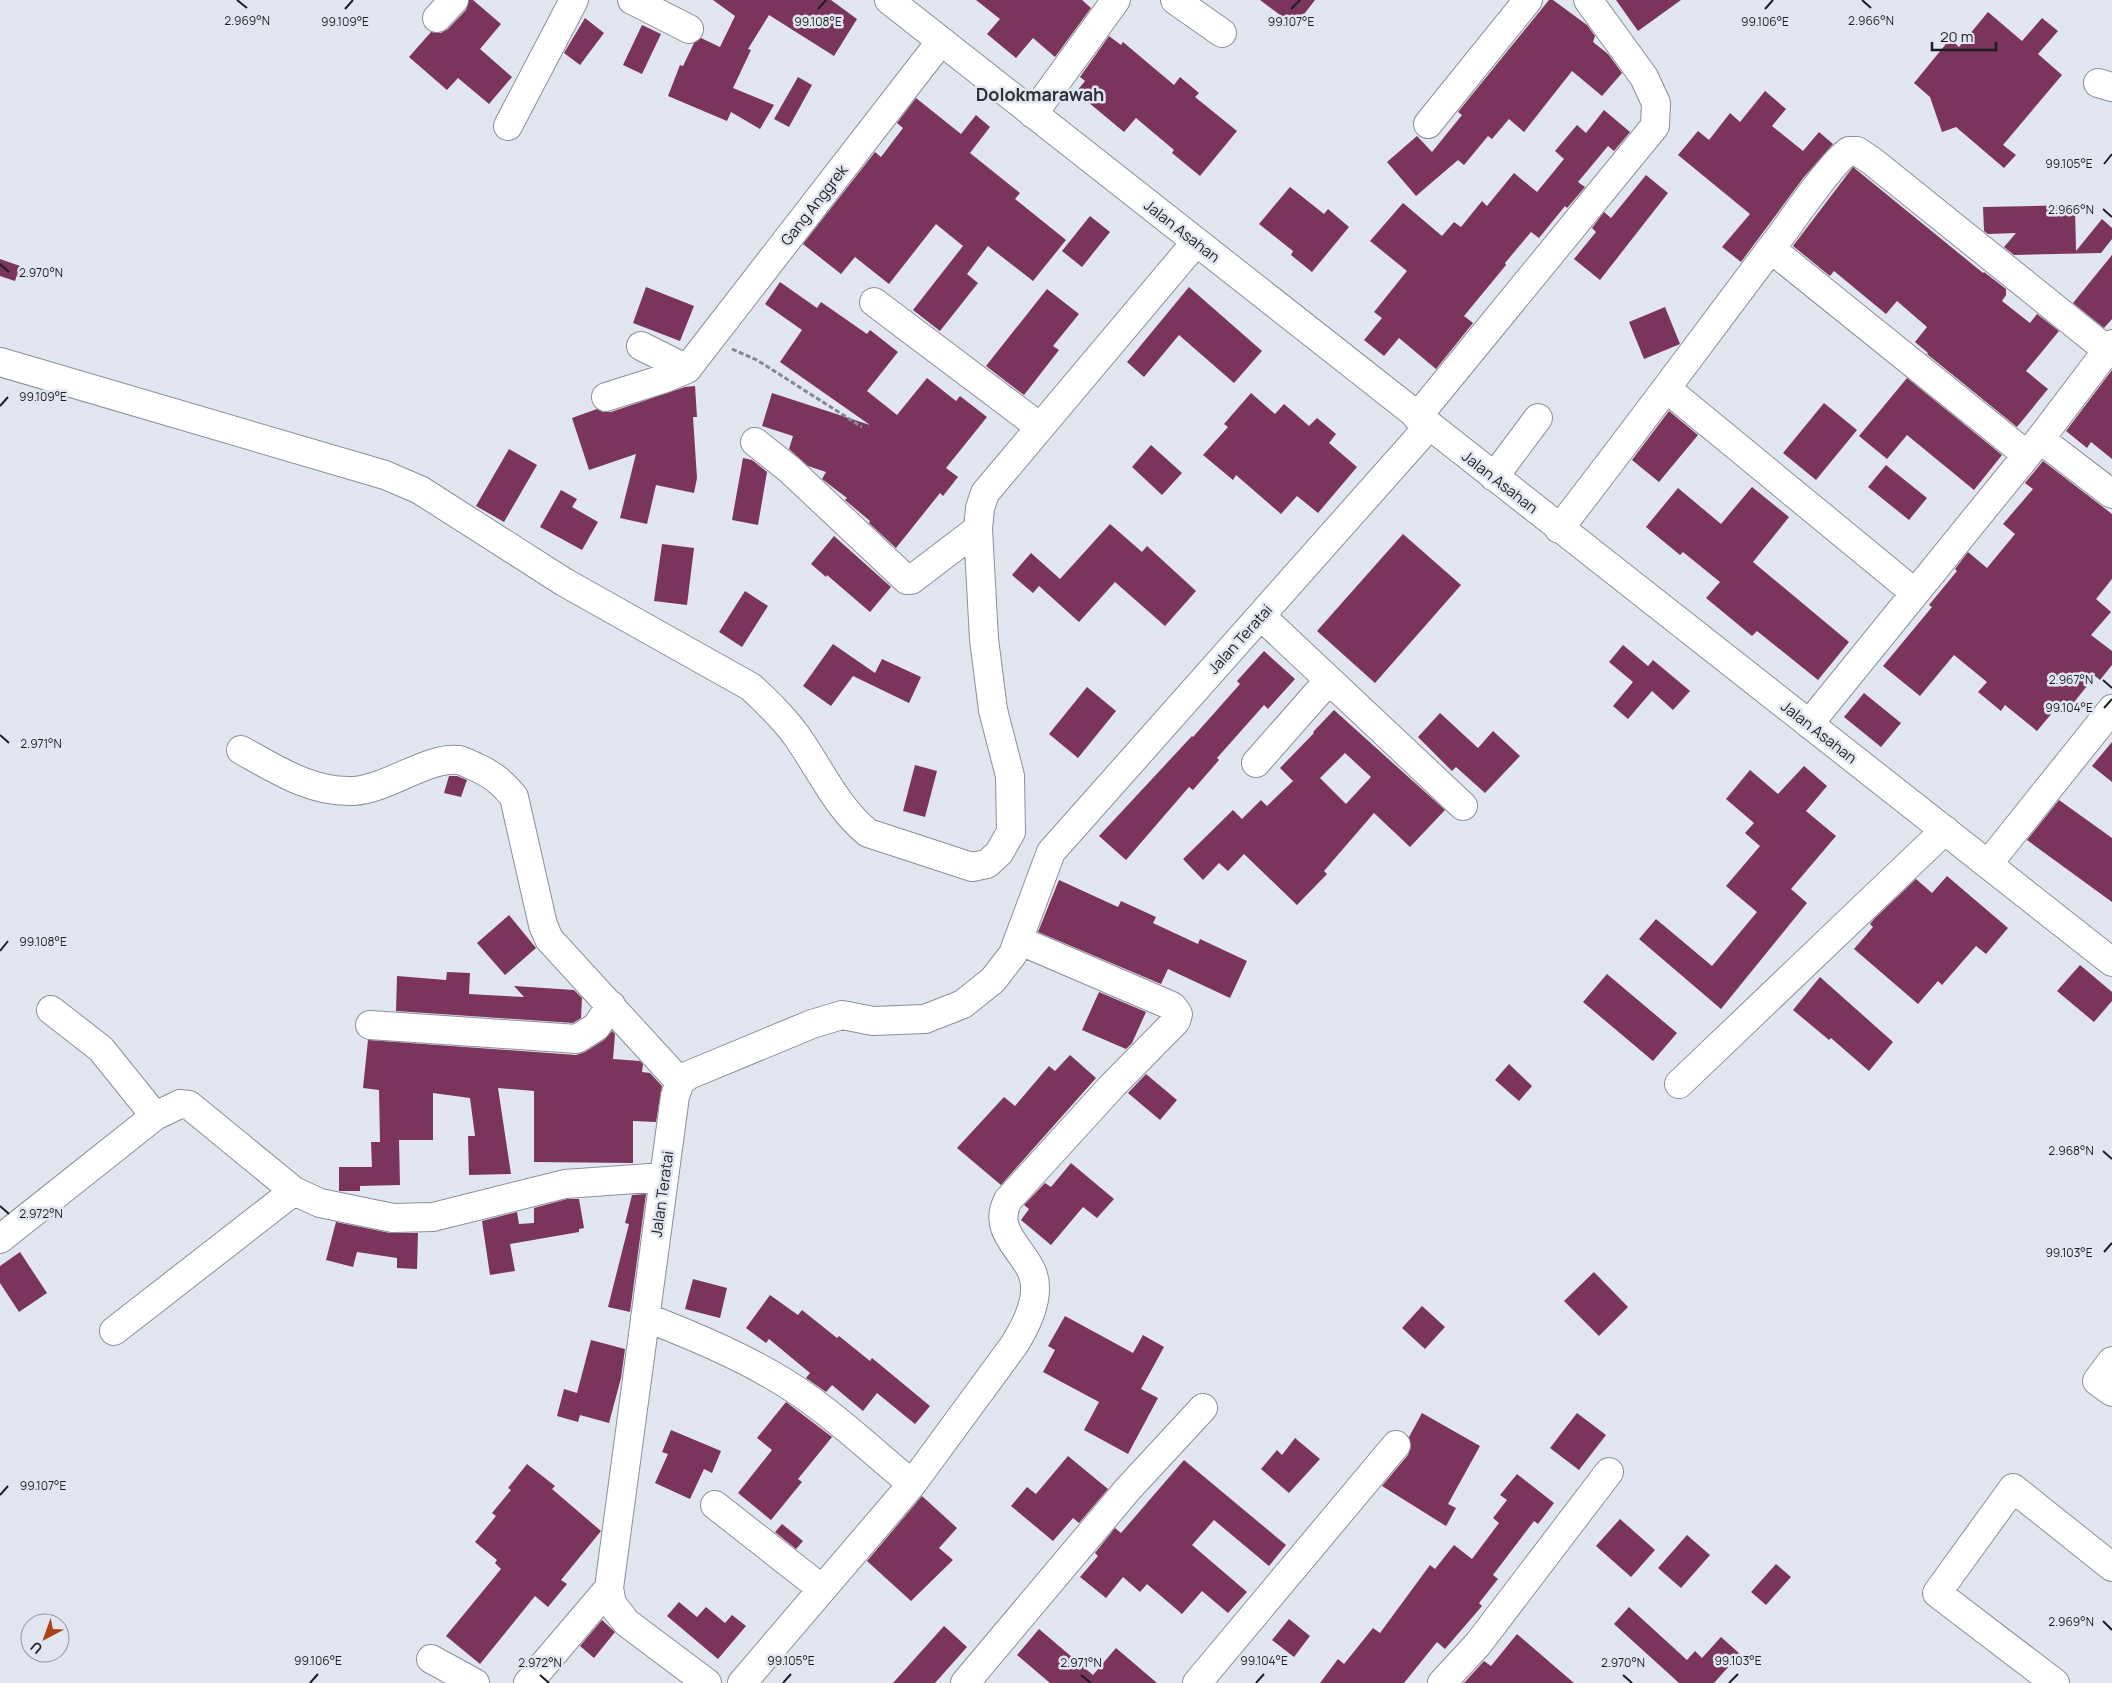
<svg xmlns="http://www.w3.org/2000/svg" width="2112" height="1683" viewBox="0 0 2112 1683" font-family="Manrope,sans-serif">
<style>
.building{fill:#7b355c;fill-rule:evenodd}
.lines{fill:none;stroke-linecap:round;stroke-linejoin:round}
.minor-casing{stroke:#8b8f99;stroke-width:30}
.major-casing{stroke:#8b8f99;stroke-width:30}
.path{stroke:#84888f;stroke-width:3;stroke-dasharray:5 2.5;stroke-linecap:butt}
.minor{stroke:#fff;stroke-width:28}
.major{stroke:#fff;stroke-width:28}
.ticks{fill:none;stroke:#1b1d21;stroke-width:2}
.labels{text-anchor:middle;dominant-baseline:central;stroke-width:5;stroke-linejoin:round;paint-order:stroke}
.street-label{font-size:15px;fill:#1b1d21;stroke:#e1e6f0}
.quarter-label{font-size:18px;font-weight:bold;fill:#2d3138;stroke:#e1e6f0}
.ticks-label{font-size:12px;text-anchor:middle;fill:#1b1d21;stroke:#e1e6f0;stroke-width:5;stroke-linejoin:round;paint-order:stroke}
</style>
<rect width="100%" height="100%" fill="#e1e6f0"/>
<path class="building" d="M469,0H473L501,24L480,49L512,77L489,104L458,78L447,90L409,57L431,32L441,33L448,29L466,10Z
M713,0H831L857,19L834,56L769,15L748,49L751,50L733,88L774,105L760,129L731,112L727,121L668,96L680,65L683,66L694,43L701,38L720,47L735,16Z
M976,0H1082L1091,8L1055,57L1033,38L1016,58L987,34L1000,19Z
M1260,0H1315L1295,26Z
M1549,0H1553L1587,25L1595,36L1593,42L1608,54L1622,73L1602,96L1572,71L1524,132L1509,119L1492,139L1488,136L1464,165L1458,160L1416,196L1387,162L1417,136L1432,152L1462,115L1458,112Z
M1616,0H1681L1638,31Z
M1988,12L2022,41L2042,18L2058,31L2038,54L2062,75L2003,145L2016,155L2004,168L1956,127L1942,132L1930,97L1914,83L1950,39L1959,47Z
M585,18L604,33L580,65L564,53Z
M642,25L661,34L642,74L623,65Z
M1109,36L1121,45L1123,42L1174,85L1180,77L1199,93L1195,97L1237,131L1200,176L1172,153L1174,150L1136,118L1124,132L1076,92L1085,81L1080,77Z
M798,77L812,85L789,127L774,119Z
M1765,91L1786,109L1772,126L1803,151L1819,132L1833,144L1804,177L1741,262L1722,247L1750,214L1678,155L1698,131L1709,140L1730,113L1740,122Z
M916,98L961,134L976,115L990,127L970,153L1020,193L1015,199L1066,240L1033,281L988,246L967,274L978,283L940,331L913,310L963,246L936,224L889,284L855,257L841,274L803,244L875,152L881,157L903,128L897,123Z
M1604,110L1630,132L1614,151L1608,146L1578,182L1585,187L1567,208L1565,206L1539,238L1531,232L1505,263L1506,265L1464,316L1473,323L1436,369L1399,338L1384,356L1364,340L1382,318L1374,312L1407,271L1370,241L1403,203L1442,236L1454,222L1461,227L1482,201L1487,206L1514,173L1537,192L1564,159L1555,151L1577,125L1586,133Z
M1853,167L1983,273L1984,272L2006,289V295L2002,301L2030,323L2037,314L2059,331L2026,371L2048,389L2017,427L1927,354L1928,353L1915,342L1927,327L1897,301L1886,314L1834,271L1830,276L1793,246Z
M1646,175L1668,193L1600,280L1574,259L1596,232L1592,228L1604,212L1611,218Z
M1290,187L1324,214L1328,209L1349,227L1312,272L1291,255L1293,251L1259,224Z
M2075,205L2076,251L2102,219L2112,228V239L2101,253L2014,255L2004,247L2016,233L1988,234L1984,231L1983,207Z
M1090,216L1110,232L1082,267L1062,251Z
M2112,255V319L2104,328L2073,303Z
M0,259L20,266L15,281L0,276Z
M780,282L817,308L821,302L867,334L870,330L898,352L867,391L897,415L927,378L956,401L960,396L987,417L946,468L958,477L943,496L940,493L896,548L869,523L870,521L845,500L847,498L822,479L826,472L808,466L789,449L793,436L762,426L772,393L870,425L780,362L802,330L765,304Z
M646,287L694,306L680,341L633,323Z
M1189,287L1262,351L1234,383L1179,335L1144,377L1127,362Z
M1047,289L1079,314L1053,346L1059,350L1024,395L986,366Z
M1665,307L1680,344L1644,359L1629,322Z
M2112,370V459L2091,442L2087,448L2066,431Z
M1907,378L2002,455L1974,490L1907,435L1887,459L1859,436Z
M695,386L697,417H693L697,478L694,493L656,485L647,524L620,518L636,454L589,470L572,418L597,409L603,412H611L685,387Z
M1251,393L1275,414L1284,404L1309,426L1317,418L1336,434L1329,443L1357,467L1318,513L1297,496L1281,514L1236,475L1233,480L1203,455L1228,427L1224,424Z
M1824,403L1857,430L1816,480L1783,453Z
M1669,411L1698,435L1659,482L1632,460Z
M1151,445L1182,473L1162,495L1132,467Z
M509,449L537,465L504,522L476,506Z
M743,458L752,460L767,472L758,525L732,520Z
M2043,461L2112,514V579L2096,599L2111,612L2091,635L2112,651V665L2100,680L2095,676L2071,706L2063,700L2037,731L2005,705L2001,711L1978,692L1987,682L1954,655L1920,696L1883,666L1932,607L1929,605L1957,571L1955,569L1968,552L1987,568L2015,534L2003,524L2033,489L2025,483Z
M1886,465L1927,498L1909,520L1868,487Z
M1752,487L1789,517L1753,562L1849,642L1818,680L1757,631L1752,636L1706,598L1720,582L1683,552L1680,555L1646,527L1678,488L1721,524Z
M561,490L577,499L572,507L598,522L582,550L540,527Z
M1110,524L1142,552L1147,546L1196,591L1165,626L1115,582L1079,622L1039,586L1033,593L1012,575L1031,553L1060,579Z
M1403,534L1461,585L1375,683L1317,631Z
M834,536L891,587L870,612L827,575L826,577L811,564Z
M662,544L694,548L687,605L654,601Z
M745,591L768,606L742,647L719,632Z
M833,644L875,673L882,659L921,677L909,703L853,676L831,706L803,686Z
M1623,645L1648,666L1653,660L1690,691L1673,710L1652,691L1628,719L1613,706L1633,682L1609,662Z
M1264,651L1295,679L1268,709L1264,705L1217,758L1219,760L1193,790L1189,787L1126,860L1099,836L1192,736L1193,737L1240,684L1237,681Z
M1087,687L1116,711L1078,758L1049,734Z
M1864,693L1901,723L1881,747L1844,717Z
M1334,710L1445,810L1410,847L1374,813L1324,871L1327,874L1297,905L1244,854L1228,871L1219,863L1203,880L1183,859L1233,810L1242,819L1261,800L1267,806L1293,781L1280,768L1314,733L1313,732ZM1345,753L1371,777L1346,804L1320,778Z
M1440,713L1478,748L1493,731L1520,756L1485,793L1456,767L1452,771L1418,737Z
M2112,742V782L2092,766Z
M915,765L937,771L925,817L903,811Z
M1804,766L1827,786L1806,811L1836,836L1791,889L1807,903L1721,1009L1639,939L1656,919L1712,966L1757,912L1726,886L1760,846L1745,833L1754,823L1726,799L1750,770L1778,794Z
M449,776H457L467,780L461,797L444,793Z
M2059,800L2112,838V902L2027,840Z
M1947,876L2008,928L1986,954L1976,946L1942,985L1938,981L1918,1004L1854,949L1873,927L1870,924L1874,919L1916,879L1932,893Z
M1059,880L1118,907L1121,901L1156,917L1153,923L1198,944L1200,939L1247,961L1230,998L1168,969L1161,984L1038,932Z
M509,915L536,948L505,975L477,943Z
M2080,965L2112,992V1001L2094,1022L2057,991Z
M447,972L470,973L469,994L524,997L514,986L574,990L582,998L581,1018L573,1023L396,1011L397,976L446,980Z
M1607,974L1677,1033L1653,1061L1583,1002Z
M1820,977L1893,1042L1869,1071L1831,1038L1829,1040L1793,1010Z
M1099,992L1146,1012L1132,1043L1126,1049L1082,1030Z
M612,1031L615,1034L613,1059L640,1061L643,1064L642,1072L650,1073L662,1086L656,1122L633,1121V1163L534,1162V1091L498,1088L511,1174L469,1175L468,1136H475L470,1098L433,1093V1140H399L400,1185L360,1186V1191H339V1167H372L371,1142H380L379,1090L363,1088L368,1040L576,1055L585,1052L604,1040Z
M1070,1055L1096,1078L1001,1185L957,1148L1004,1097L1015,1106L1049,1066L1055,1071Z
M1509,1064L1532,1086L1519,1101L1495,1080Z
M1146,1074L1177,1100L1160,1120L1128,1093Z
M1071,1163L1114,1199L1097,1218L1083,1207L1051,1245L1021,1220L1029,1209L1024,1205L1045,1183L1051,1187Z
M646,1194L630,1312L608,1307L629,1224L625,1223L632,1195Z
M567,1199H579L584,1228L579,1229V1232L510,1244L515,1271L490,1275L482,1221L517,1212L519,1224L534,1223V1208Z
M336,1222L390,1233H418L417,1269L397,1268V1258L357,1252L353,1267L326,1260Z
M20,1252L47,1293L19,1312L0,1283V1266Z
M1594,1272L1628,1307L1599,1336L1564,1301Z
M693,1279L727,1288L720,1318L685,1309Z
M770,1295L798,1315L802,1310L837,1338L839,1336L870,1361L872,1358L930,1406L915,1424L877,1393L863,1411L832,1385L826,1392L806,1378L810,1373L769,1339L766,1343L746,1328Z
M1422,1306L1445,1327L1425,1349L1402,1328Z
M1065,1316L1133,1353L1143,1335L1164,1347L1141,1389L1158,1398L1128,1454L1084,1430L1099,1402L1043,1372L1055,1350L1048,1346Z
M591,1340L625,1349L621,1378L609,1423L580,1415L578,1422L557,1416L564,1389L577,1393Z
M786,1402L832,1437L798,1479L802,1482L771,1520L738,1493L772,1450L757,1438Z
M1422,1413L1480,1446L1448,1504L1456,1508L1446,1526L1382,1486L1408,1455L1411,1447L1409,1437Z
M1577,1413L1606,1435L1579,1470L1550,1448Z
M671,1430L721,1451L712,1473L704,1469L690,1499L655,1483L668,1454L662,1452Z
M1295,1438L1320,1459L1289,1493L1261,1469L1277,1450L1282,1455Z
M1068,1456L1108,1489L1079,1523L1073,1518L1053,1541L1011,1506L1027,1487L1036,1494Z
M1184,1460L1286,1545L1269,1566L1214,1520L1192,1545L1247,1592L1228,1613L1202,1591L1182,1614L1147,1584L1140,1592L1123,1577L1106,1598L1080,1577L1098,1556L1095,1553L1115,1528L1121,1533Z
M527,1464L555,1486L552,1489L601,1531L561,1580L567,1584L548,1607L535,1596L480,1664L446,1636L501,1569L495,1563L497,1560L475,1542L496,1516L492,1513L511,1490L508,1488Z
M1517,1474L1554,1503L1538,1524L1534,1521L1493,1575L1498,1579L1479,1603L1482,1606L1445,1649L1437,1642L1404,1683H1320L1338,1659L1344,1664L1373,1628L1380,1633L1430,1565L1435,1569L1454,1545L1472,1559L1499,1523L1493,1518L1507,1500L1500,1495Z
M922,1496L957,1528L939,1548L953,1560L911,1601L867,1561Z
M1620,1519L1655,1550L1631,1577L1596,1546Z
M782,1524L803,1541L796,1549L775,1532Z
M1687,1535L1710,1555L1681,1588L1658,1568Z
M1776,1564L1791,1577L1766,1605L1751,1592Z
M679,1602L697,1617L706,1607L725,1623L732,1615L746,1626L718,1659L667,1616Z
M1629,1607L1687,1660L1695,1651L1702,1658L1721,1637L1740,1654L1714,1683H1679L1614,1624Z
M1289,1619L1310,1636L1294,1657L1272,1640Z
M602,1620L615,1632L594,1658L580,1646Z
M944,1626L967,1647L935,1683H893Z
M1039,1629L1093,1675L1116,1648L1157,1683H1050L1017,1655Z
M1517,1634L1553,1665L1574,1683H1464L1484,1661L1491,1666Z"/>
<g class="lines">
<defs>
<path id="minor" d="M632,0L689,29
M1175,0L1222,33
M437,18L454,0
M2098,83L2112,87
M1033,114L1116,0
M1428,124L1528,0
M508,126L574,0
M1771,249L2027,455
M874,302L1040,427
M641,346L687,369
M0,362L385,475L420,490L564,582L751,687C767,702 783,717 796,735C819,767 836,807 868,833L972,867L987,864L999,853L1011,832L1010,776L993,710L984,639L978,529L980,508L985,493L1196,242
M1667,389L1915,593
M606,397L663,379L687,369L941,41
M1417,417L1655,126L1656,103L1644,77L1588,0
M2040,439L2112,494
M755,442L789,469L907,580H911L978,529
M1494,477L1538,418
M1559,529C1636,430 1710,329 1785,230C1796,214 1836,158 1849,151H1857L1872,161L2107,350
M1261,616L1463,806
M1809,724L2040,439L2112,344
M241,750C277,770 312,793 354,791C387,789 429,756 459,760C464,761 471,765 476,767C493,775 503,783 514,797L543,925L549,939L680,1082
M1256,763L1329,680
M1988,864L2112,709
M51,1010L101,1049L155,1116
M370,1025L577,1039L596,1027L611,1005
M1679,1084L1945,830
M0,1239L155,1116L180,1104L189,1105L294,1191L320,1203L393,1218L433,1217L565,1184L664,1177
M645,1317C688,1334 730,1351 770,1374C822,1403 866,1446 912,1484
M114,1331L294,1191
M2112,1361L2097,1381L2112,1392
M715,1505L822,1589
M431,1659L475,1683
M528,1683L609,1588
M707,1683L627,1623L612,1604L609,1588L675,1096L680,1082L689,1075L812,1024L842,1015L873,1021L925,1019L963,1004L993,980L1013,954L1051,852L1429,426
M742,1683L912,1484L1014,1345C1026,1326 1042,1296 1032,1272C1021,1247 992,1230 1008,1200L1112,1086L1176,1021L1178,1014L1172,1006L1018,940
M965,1683L1128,1489L1203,1408
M1197,1683L1396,1445
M1442,1683L1478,1644L1609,1472
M2055,1683L1937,1593L2013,1488L2112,1567"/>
<path id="major" d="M889,0L2112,962"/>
</defs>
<use href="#minor" class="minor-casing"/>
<use href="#major" class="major-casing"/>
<path class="path" d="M732,349L757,360L862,427"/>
<use href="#minor" class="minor"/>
<use href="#major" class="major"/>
</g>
<path class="ticks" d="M237,0L247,8M1862,0L1871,8M345,9L353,0M818,9L826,0M1291,9L1300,0M1765,9L1773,0M2104,164L2112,154M2103,209L2112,217M0,264L9,272M0,406L8,397M2103,680L2112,688M2104,708L2112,699M0,735L9,743M0,951L8,941M2103,1151L2112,1159M0,1206L9,1214M2104,1252L2112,1243M0,1495L8,1486M2103,1621L2112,1630M540,1675L549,1683M1081,1675L1091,1683M1623,1675L1632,1683M310,1683L318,1674M783,1683L791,1674M1256,1683L1264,1674M1729,1683L1738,1674"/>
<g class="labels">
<g class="street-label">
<text transform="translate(814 205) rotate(-52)">Gang Anggrek</text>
<text transform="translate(1182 231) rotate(38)">Jalan Asahan</text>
<text transform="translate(1500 482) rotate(38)">Jalan Asahan</text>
<text transform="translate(1240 639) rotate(-48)">Jalan Teratai</text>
<text transform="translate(1819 732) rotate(38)">Jalan Asahan</text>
<text transform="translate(662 1194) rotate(-82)">Jalan Teratai</text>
</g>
<g class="quarter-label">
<text x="1040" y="94">Dolokmarawah</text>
</g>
</g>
<g class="ticks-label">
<text x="247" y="25">2.969°N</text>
<text x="1871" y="25">2.966°N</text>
<text x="345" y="26">99.109°E</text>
<text x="818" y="26">99.108°E</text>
<text x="1291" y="26">99.107°E</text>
<text x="1765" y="26">99.106°E</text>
<text x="2069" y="168">99.105°E</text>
<text x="2071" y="214">2.966°N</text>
<text x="41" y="277">2.970°N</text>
<text x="43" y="401">99.109°E</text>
<text x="2071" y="684">2.967°N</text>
<text x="2069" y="712">99.104°E</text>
<text x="41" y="748">2.971°N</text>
<text x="43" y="946">99.108°E</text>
<text x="2071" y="1155">2.968°N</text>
<text x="41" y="1218">2.972°N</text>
<text x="2069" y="1257">99.103°E</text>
<text x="43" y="1490">99.107°E</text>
<text x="2071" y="1626">2.969°N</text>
<text x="318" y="1665">99.106°E</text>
<text x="791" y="1665">99.105°E</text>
<text x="1264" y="1665">99.104°E</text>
<text x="1738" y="1665">99.103°E</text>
<text x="540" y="1667">2.972°N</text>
<text x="1081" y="1667">2.971°N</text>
<text x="1623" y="1667">2.970°N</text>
</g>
<g transform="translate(45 1638) rotate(221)"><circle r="24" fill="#e1e6f0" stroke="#92969d"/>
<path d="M0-4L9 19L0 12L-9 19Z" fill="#a84410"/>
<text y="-8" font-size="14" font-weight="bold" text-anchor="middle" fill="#1b1d21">U</text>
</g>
<path d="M1932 42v8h64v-8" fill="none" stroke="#1b1d21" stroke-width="2.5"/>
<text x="1940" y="42" font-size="15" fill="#1b1d21" stroke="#e1e6f0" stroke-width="4" paint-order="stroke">20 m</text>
</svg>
